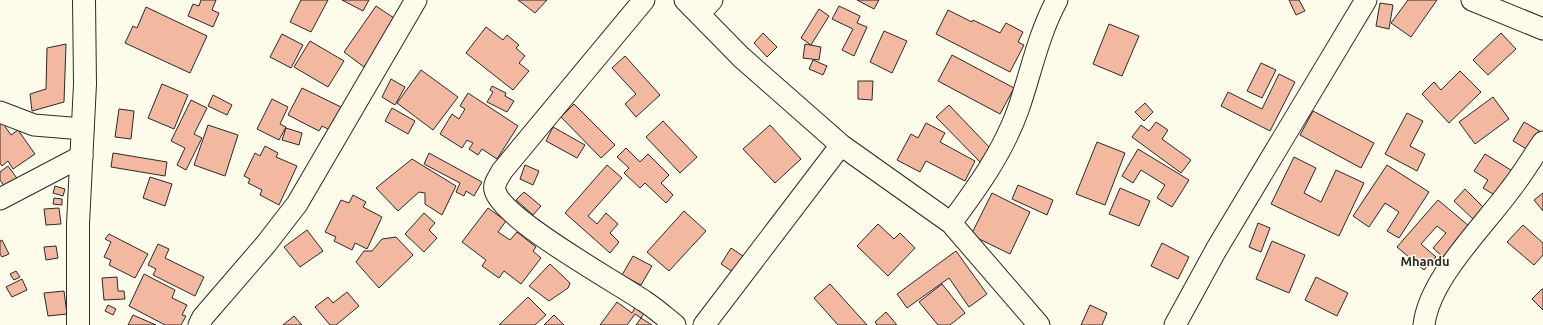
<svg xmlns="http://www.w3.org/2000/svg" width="1543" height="325" viewBox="0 0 1543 325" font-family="Ubuntu,sans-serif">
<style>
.building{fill:#f2b8a0;stroke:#2b2b2b}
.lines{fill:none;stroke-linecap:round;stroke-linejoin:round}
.minor-casing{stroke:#2b2b2b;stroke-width:23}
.tertiary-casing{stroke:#2b2b2b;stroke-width:24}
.minor{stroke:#fdfbea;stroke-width:21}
.tertiary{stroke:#fdfbea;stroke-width:22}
.labels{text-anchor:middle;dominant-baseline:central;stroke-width:3;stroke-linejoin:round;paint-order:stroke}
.quarter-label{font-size:13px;font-weight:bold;fill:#2b2b2b;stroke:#fdfbea}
</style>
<rect width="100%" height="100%" fill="#fdfbea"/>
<path class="building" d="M201,0H216L212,10L219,13L213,27L188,16L193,4L199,6Z
M301,0H328L311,32L290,22Z
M342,0H369L363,11Z
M518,0H547L535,13Z
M857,0H879L874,9Z
M1289,0H1299L1305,11L1296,15Z
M1408,0H1437L1411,37L1391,23Z
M1380,3L1393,5L1389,29L1376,26Z
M376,6L397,20L364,67L344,52Z
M839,6L860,16L857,23L867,27L854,56L842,50L853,29L832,19Z
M146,7L207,36L190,73L125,43L133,26L137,28Z
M819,9L829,16L811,45L801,38Z
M948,10L972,22L973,20L1000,33L1006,23L1023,32L1018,42L1024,45L1010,72L936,34Z
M1109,24L1139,36L1122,76L1093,64Z
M486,27L503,40L507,35L519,45L516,48L525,56L519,63L529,71L513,90L466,53Z
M884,31L907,41L892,73L870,62Z
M763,33L777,47L767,57L754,43Z
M1501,33L1516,49L1488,75L1473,60Z
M282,34L303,45L291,68L270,57Z
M310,41L344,61L328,87L294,67Z
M66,44L64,102L32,111L30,94L46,89L47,48Z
M805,44L821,47L819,60L803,58Z
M952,55L1014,88L1000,114L938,81Z
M625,56L660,95L636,117L625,104L636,94L612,68Z
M813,60L827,66L823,75L809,69Z
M1261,63L1276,70L1262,98L1247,91Z
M421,70L458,97L433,130L397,103Z
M1460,71L1481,92L1449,123L1422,94L1434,82L1441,90Z
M1279,74L1295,82L1270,131L1221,106L1228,92L1262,109Z
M391,79L405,87L395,105L382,97Z
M858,81H873L872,100L858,99Z
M162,84L188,95L174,129L148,118Z
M492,86L506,93L505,96L514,101L507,112L487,102L493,92L490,90Z
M302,88L341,107L330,130L322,126L319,131L288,115Z
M468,93L518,126L497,159L482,149L478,155L469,149L473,143L467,140L462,148L440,134L452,114L459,119L465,109L460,106Z
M213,95L232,105L227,115L208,106Z
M1493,97L1509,119L1475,144L1459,122Z
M272,99L288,107L280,124L286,127L279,140L257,129Z
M191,100L207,108L194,134L202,138L186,170L177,165L185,148L171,141Z
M1145,103L1153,112L1144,121L1135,112Z
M574,104L615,145L601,158L561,117Z
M949,105L992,150L980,162L936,117Z
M392,108L415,121L408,134L385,121Z
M119,109L134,111L131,139L115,137Z
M1313,111L1374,143L1361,168L1300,135Z
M1407,113L1423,121L1410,146L1425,154L1417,171L1385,154Z
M663,121L697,157L680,173L646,137Z
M2,122L11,135L18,130L35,154L13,169L8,161L2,166L0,163V123Z
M1156,122L1168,130L1162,139L1191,160L1181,173L1132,137L1141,125L1149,131Z
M1524,122L1541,132L1530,151L1513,141Z
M926,123L945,133L940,142L975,161L965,181L926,161L920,172L897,160L911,134L918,138Z
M208,125L238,135L225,176L194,165Z
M770,125L801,159L775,183L743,149Z
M553,127L585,145L577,158L546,141Z
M286,128L302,133L299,145L282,140Z
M1097,142L1125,153L1105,205L1076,194Z
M265,146L278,153L276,157L297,166L279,205L260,195L262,190L248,183L250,179L244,176L255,153L260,156Z
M626,148L640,162L648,154L669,175L661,183L673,195L666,203L645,183L640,188L624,173L629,168L617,157Z
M1138,149L1189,180L1172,207L1157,198L1165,185L1141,170L1133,183L1122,176Z
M113,153L167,162L165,176L111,167Z
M429,153L482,182L474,196L466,191L464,196L456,192L460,183L424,164Z
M1485,154L1514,172L1498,197L1483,188L1488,180L1474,171Z
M1294,157L1316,168L1304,193L1321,202L1336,170L1364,183L1339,236L1271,204Z
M412,159L456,186L442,215L425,204V193L419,192L398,211L376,188Z
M525,165L539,171L533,185L520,179Z
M607,165L622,178L588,216L597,224L606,213L618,224L610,233L619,242L610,253L565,213Z
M1387,165L1429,192L1399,238L1387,231L1399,212L1385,203L1369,227L1353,216Z
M8,166L19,181L7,190L0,180V172Z
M150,177L172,184L165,206L143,198Z
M1018,185L1053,200L1047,215L1012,199Z
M55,186L65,189L63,196L53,193Z
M1120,188L1150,201L1139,226L1109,214Z
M1465,189L1486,210L1475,221L1454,201Z
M524,192L541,206L533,215L516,200Z
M992,193L1030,212L1010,254L971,235Z
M1543,193V211L1534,200Z
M353,195L366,202L363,207L382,217L367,249L355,243L352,250L334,241L336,237L325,232L341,200L349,203Z
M54,198L62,199V205L53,204Z
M1438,200L1469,226L1443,257L1433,248L1446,233L1437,226L1421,244L1436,257L1424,270L1397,247Z
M59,208L61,224L46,225L44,209Z
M488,208L506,221L498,232L510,240L517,232L536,247L533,251L541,258L521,284L504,271L499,278L482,266L486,260L462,242Z
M684,211L706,231L669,271L647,252Z
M424,213L435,223L429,230L437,238L424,252L405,234Z
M1258,223L1270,228L1261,252L1249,247Z
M878,224L894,239L900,233L915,248L888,276L857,246Z
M1523,225L1543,243V255L1534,265L1507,242Z
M307,230L323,251L300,267L284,247Z
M109,234L148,254L135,278L109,265L111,260L104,257L111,242L105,239Z
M396,237L413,255L379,288L356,262L364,251H372L382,239Z
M2,240L9,254L2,257L0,254V241Z
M1272,241L1305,255L1289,293L1256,279Z
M1162,243L1189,257L1178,279L1151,266Z
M158,244L169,249L165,258L204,277L195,296L153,275L156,269L148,265Z
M56,246L58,258L46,260L44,247Z
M731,248L743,256L733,272L721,264Z
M956,251L987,294L969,307L949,278L907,308L897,294Z
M633,256L652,266L641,285L622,275Z
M550,264L570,283L568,288L549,301L529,286Z
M16,271L20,277L14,280L10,274Z
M144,274L175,290L172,298L187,305L182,315L186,316L181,325H165L129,306Z
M117,277L118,291H124L125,299L104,300L102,278Z
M1316,277L1348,293L1337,316L1305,300Z
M22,279L27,290L12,297L6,287Z
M830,284L867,325H838L814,298Z
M942,284L965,313L950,325H938L919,302Z
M1542,289H1543V310L1532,299Z
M64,291L67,314L48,316L44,293Z
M347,292L359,306L336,325H330L315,307L328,297L333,303Z
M528,297L546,315L535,325H499Z
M617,302L632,313L638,303L647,309L641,318L635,314L627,325H600Z
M108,305L116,309L113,315L105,311Z
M1090,305L1107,313L1102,325H1081Z
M886,312L897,325H877L875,322Z
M133,315L156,325H128Z
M554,315L564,325H544Z
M294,316L302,325H283Z
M641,318L652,325H636Z"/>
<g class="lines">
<defs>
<path id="minor" d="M644,0L502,171C499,177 493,184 495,190C500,218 616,282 644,301C655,308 665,317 675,325
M685,0L741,57L841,145L951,223L1039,325
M1472,0L1543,29
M699,14L712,0
M0,112L34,125L83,129
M0,199L82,156
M951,223C977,188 1003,152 1018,110C1031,73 1038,35 1057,0
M199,325L203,317L266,244L297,204L416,0
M704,325L841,145
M1175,325L1216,250L1366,0
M1424,325C1429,279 1483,227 1510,190C1522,175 1532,158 1543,142"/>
<path id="tertiary" d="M78,325V224L85,84L84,0"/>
</defs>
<use href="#minor" class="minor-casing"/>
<use href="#tertiary" class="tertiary-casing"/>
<use href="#minor" class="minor"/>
<use href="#tertiary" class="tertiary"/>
</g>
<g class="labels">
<g class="quarter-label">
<text x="1425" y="261">Mhandu</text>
</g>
</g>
</svg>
